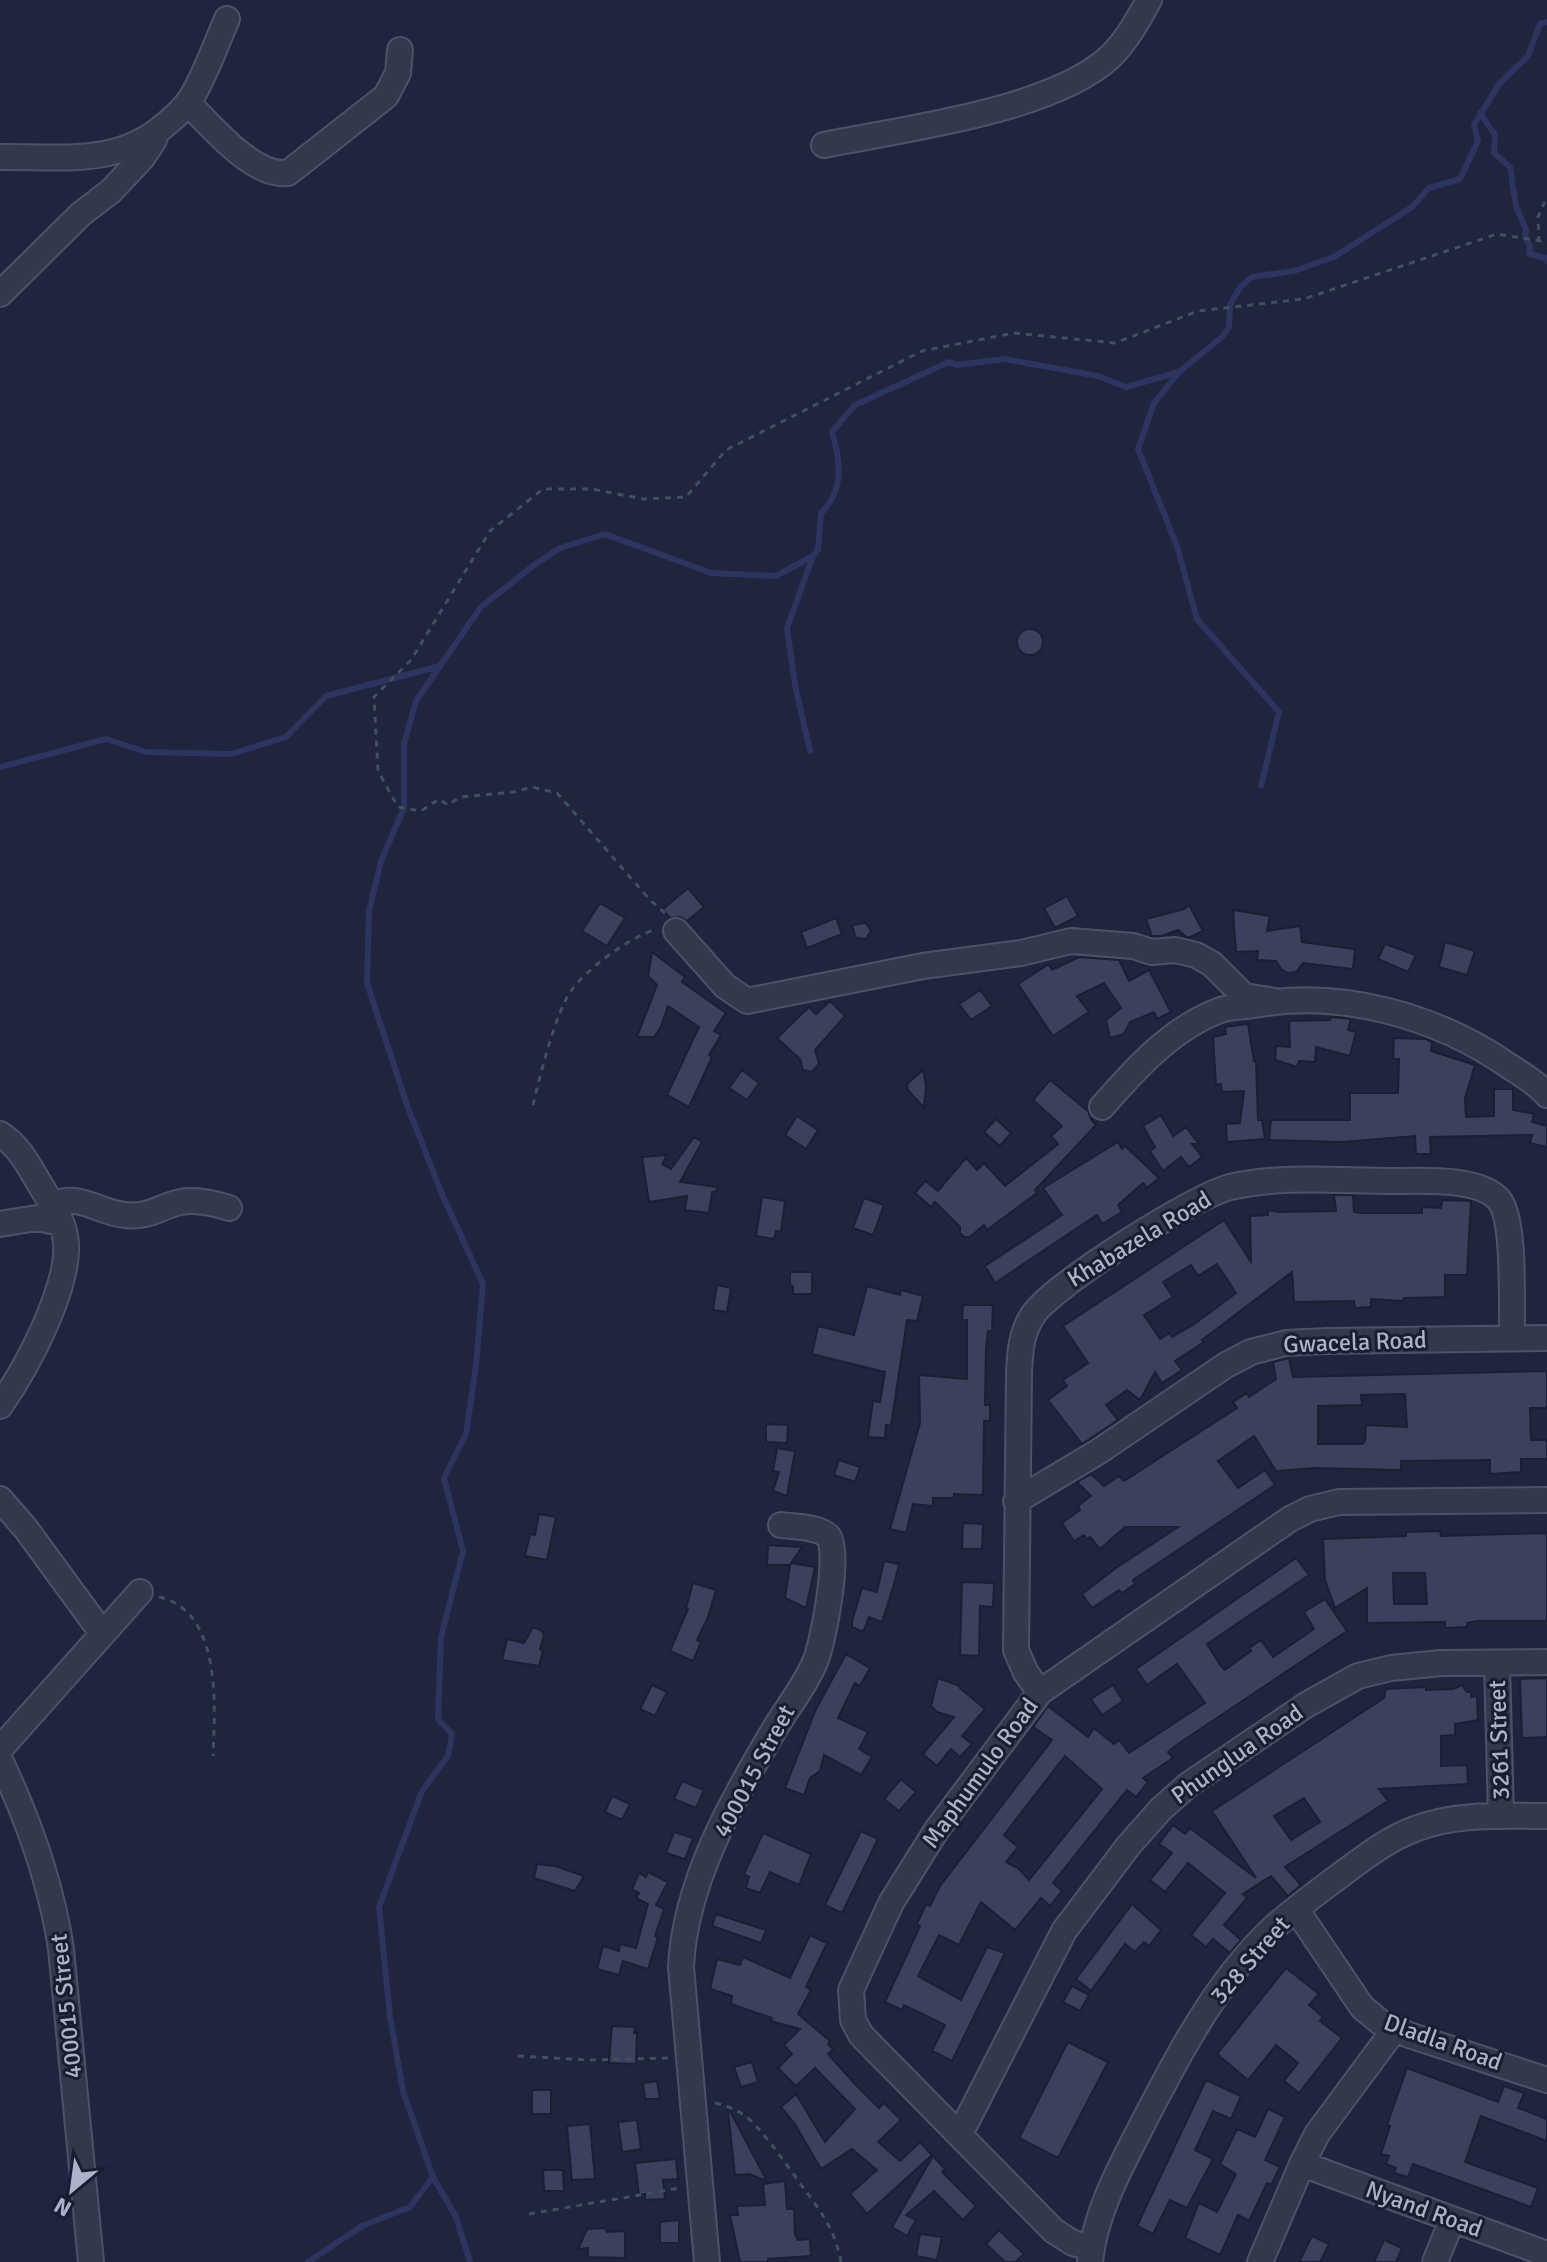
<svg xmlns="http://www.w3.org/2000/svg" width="1547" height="2262" viewBox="0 0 1547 2262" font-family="Signika,sans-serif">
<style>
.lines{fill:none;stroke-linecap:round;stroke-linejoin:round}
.stream{stroke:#2c355f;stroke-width:6}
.building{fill:#3b405d;stroke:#1b1f33;stroke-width:2;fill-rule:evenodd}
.minor-casing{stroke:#4e5267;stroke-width:28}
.path{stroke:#3f515b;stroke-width:3;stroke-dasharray:6 6;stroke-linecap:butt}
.minor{stroke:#33384c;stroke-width:24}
.labels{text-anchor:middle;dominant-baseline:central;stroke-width:6;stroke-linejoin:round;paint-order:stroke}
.street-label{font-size:24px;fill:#aeb2c8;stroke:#191d31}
</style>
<rect width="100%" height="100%" fill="#1f253c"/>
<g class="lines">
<path class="stream" d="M1480,113L1495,135L1494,153L1510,167L1516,206L1526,230L1525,237L1530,246L1529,254L1546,258L1547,261
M1179,372L1154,403L1138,449L1177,546L1197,619L1279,712L1261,786
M440,666L416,701L404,744V808L381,861L369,911L367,983L407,1105L442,1194L483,1284L476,1365L466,1434L444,1478L463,1551L441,1637L438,1719L452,1734L448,1756L422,1791L379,1907L390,2017L403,2091L433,2177L456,2217L470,2262
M810,751L795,685L787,628L813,556L818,550L821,513C844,491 841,462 832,432L855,405L949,362L957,365L1004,359L1098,376L1126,387L1179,372L1222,337L1229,327L1230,305L1240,287L1252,277L1294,271L1334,257L1412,207L1429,188L1460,179L1478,141L1474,125L1499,84L1528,56L1540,24L1547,22
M0,767L106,739L146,752L231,754L286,737L326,696L440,666L481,607L534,565L560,548L605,534L711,573L776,576L813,556
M308,2262L362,2226L410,2207L433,2177"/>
</g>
<path class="building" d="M1017 642a13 13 0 1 1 26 0a13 13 0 1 1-26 0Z
M688,888L704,907L687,921L680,917L670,918L663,909Z
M1067,896L1078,916L1055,928L1044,908Z
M600,903L625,918L607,946L582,931Z
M1189,905L1203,931L1188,938L1178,930L1162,936H1152L1146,919L1184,909Z
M1233,910L1270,916L1267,931L1300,926L1302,942L1355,949L1353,969L1303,963L1296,972L1288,973L1281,969L1276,961L1257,960L1258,951L1236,952Z
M836,918L842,934L807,948L801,932Z
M866,923L871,931L866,939L856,938L852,925Z
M1445,942L1475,951L1467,975L1439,967Z
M1385,944L1416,955L1408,972L1378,959Z
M652,952L685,977L682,982L726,1013L714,1031L721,1035L709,1055L712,1057L689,1107L667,1095L699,1027L668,1006L661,1027L654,1037H637L657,985L648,976Z
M1079,957L1119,960L1129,981L1149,970L1171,1012L1157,1019L1154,1012L1130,1022L1124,1034L1110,1038L1106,1020L1121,1008L1104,983L1077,996L1089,1012L1053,1036L1018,984L1049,964L1052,970Z
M980,990L992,1006L971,1020L959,1004Z
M830,1001L845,1016L815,1050L819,1064L812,1072L803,1070L800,1059L777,1038L809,1007L816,1014Z
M1331,1017L1351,1019L1348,1030L1356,1032L1350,1056L1316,1047L1315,1062L1299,1061L1297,1067L1275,1060L1276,1046L1290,1047L1289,1021L1330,1020Z
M1248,1024L1254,1061H1256L1258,1120H1262L1265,1139L1227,1142L1226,1124L1240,1123L1244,1091L1222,1092L1221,1084L1216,1085L1213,1037L1226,1034L1225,1027Z
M1394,1038L1426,1039L1432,1042L1431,1051L1475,1065L1465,1098L1466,1117L1494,1116V1089H1513V1110L1534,1114L1532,1122L1547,1126V1147L1530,1143L1532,1135L1430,1137L1431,1154H1416L1415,1136L1342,1142L1269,1140L1271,1120H1350V1093H1398L1399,1059H1393Z
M742,1070L759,1083L747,1100L729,1088Z
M923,1070L926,1085L924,1108L908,1090L907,1084Z
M1050,1080L1088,1111L1091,1119L1096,1125L1035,1190L1037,1193L987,1230L984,1225L970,1237H964L960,1233V1227L935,1202L931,1207L915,1193L925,1181L938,1191L966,1158L977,1170L984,1163L1005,1186L1058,1144L1051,1136L1062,1126L1033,1100Z
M1161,1115L1173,1136L1186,1127L1199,1144H1192L1202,1157L1189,1167L1181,1157L1163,1171L1150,1151L1155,1147L1143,1126Z
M797,1116L818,1130L806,1149L785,1135Z
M996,1119L1011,1133L1000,1146L984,1132Z
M694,1137L702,1142L680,1182L717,1187V1191L712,1192L709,1213L685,1210L687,1196L649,1202L642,1157L667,1155L662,1164L671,1169Z
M1118,1142L1122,1149L1125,1146L1159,1178L1147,1188L1143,1183L1118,1205L1122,1212L1102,1224L1097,1215L995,1283L985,1266L1062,1215L1043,1188Z
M1334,1195H1353L1354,1212L1361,1213H1422V1207L1441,1208L1442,1200L1471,1201L1467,1275H1445V1297L1404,1298L1403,1301L1371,1299V1307L1355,1308L1354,1301L1294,1302L1292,1272L1202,1340L1204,1342L1175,1361L1182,1370L1162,1383L1155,1372L1140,1400L1127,1390L1106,1405L1118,1420L1082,1444L1048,1400L1067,1386L1063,1380L1088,1363L1063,1326L1224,1220L1251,1262L1250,1216L1268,1215V1210L1279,1212L1336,1211ZM1191,1265L1198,1276L1217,1264L1236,1293L1193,1325L1172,1337L1169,1333L1160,1339L1144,1315L1173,1297L1163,1282Z
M762,1197L785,1201L781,1231H776L774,1239L756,1236Z
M864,1198L884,1205L873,1235L853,1228Z
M790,1272H812V1294H793V1286L790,1285Z
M717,1285L731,1288L727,1312L713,1310Z
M867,1286L900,1295L901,1290L923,1296L917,1321L907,1320L891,1426L886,1425L885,1438L868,1437L873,1401L880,1402L885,1372L812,1354L818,1326L854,1335Z
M963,1305H993L992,1331H988L986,1348L985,1405H990V1421H984L983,1495L954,1494V1498H933V1506L913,1504L906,1533L890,1529L920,1423L919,1375L967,1379V1320H962Z
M1289,1358L1293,1377L1547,1371V1408H1530L1531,1440H1547V1459H1521V1472L1490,1474V1460L1401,1461V1470L1316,1468L1276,1471L1254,1436L1218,1461L1238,1488L1265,1470L1275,1485L1133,1580L1135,1584L1122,1593L1119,1590L1092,1608L1082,1594L1116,1568L1178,1527H1125L1100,1549L1090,1537L1087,1539L1084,1535L1074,1541L1062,1523L1080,1510L1078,1506L1091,1496L1077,1482L1091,1474L1104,1486L1119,1476L1124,1481L1237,1408L1233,1402L1247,1393L1249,1397L1276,1379L1273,1362ZM1405,1394L1407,1427L1366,1425L1365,1441L1362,1444H1318V1406L1362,1405L1361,1395Z
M766,1424L788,1425L787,1443L766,1442Z
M777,1448L795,1451L787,1496L773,1491L779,1472L773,1471Z
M839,1460L860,1467L855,1482L834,1475Z
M539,1514L556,1517L547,1560L525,1556L530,1534L535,1535Z
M963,1523L983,1524L982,1549H962Z
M1440,1531L1441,1536L1547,1533V1621H1477L1467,1623V1627L1445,1628V1622L1367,1623V1588L1335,1608L1325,1580L1323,1539L1406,1536V1532ZM1393,1573H1425L1427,1604H1394Z
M768,1545L802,1547L791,1563L815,1567L806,1608L785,1598L790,1565H767Z
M1296,1558L1309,1575L1207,1644L1221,1666L1225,1670L1251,1651L1249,1648L1261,1640L1273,1657L1314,1629L1304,1612L1325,1599L1347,1631L1175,1746L1168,1752L1173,1758L1143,1778L1148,1782L1136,1797L1127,1790L1053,1883L1062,1891L1050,1906L1041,1898L1015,1930L981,1902L959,1945L939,1935L918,1976L961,2000L987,1947L1005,1953L952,2061L932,2051L945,2025L904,2005L902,2010L885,2002L920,1926L917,1924L926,1904L930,1906L940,1886L1052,1740L1033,1727L1048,1706L1088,1737L1094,1728L1114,1744L1119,1740L1129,1753L1205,1703L1177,1664L1147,1685L1136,1669ZM1065,1756L1102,1789L1029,1880L1019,1869L1006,1862L1018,1847L1004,1835Z
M884,1561L899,1564L895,1581L882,1622L869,1617L863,1632L852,1627V1621L862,1588L877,1592Z
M962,1582L994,1583L993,1607L980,1606L979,1656L960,1655Z
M693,1583L716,1590L708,1617L697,1640L701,1642L693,1661L670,1651L688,1609L686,1608Z
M533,1627L541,1630L544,1635L540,1649L543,1650L539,1666L502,1660L507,1639L524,1643Z
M846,1654L870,1668L860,1686L855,1683L838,1718L868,1732L859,1749L872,1757L861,1775L824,1755L820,1771L810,1778L804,1795L785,1788L816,1709Z
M938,1678L960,1686V1688L985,1709L962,1736L972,1744L960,1757L951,1749L937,1766L923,1754L954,1717L937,1712L931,1706Z
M1547,1678V1737L1522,1738L1520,1679Z
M652,1685L667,1692L655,1716L640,1709Z
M1113,1685L1123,1701L1102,1715L1091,1699Z
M1462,1685L1467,1692H1471V1697L1477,1696L1478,1720L1455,1724V1735L1441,1736V1766L1467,1765L1468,1784L1379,1789L1388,1801L1285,1867L1301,1885L1288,1896L1271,1876L1243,1894L1247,1898L1224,1925L1241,1940L1230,1953L1213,1939L1206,1947L1191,1935L1225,1893L1188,1863L1165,1892L1150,1880L1172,1853L1159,1844L1173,1825L1185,1834L1190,1828L1256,1878L1212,1811L1384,1698L1386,1689L1426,1687V1690L1453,1689ZM1304,1798L1320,1822L1291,1840L1274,1816Z
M901,1779L916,1792L899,1811L884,1799Z
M682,1781L704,1790L696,1808L674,1799Z
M612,1796L630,1804L622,1820L605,1812Z
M861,1831L878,1839L842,1913L825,1905Z
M674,1832L693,1838L685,1859L666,1853Z
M763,1833L811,1854L799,1885L770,1872L760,1893L746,1888L749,1877L744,1874Z
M537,1864L555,1866L584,1876L575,1891L534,1878Z
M648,1872L668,1882L656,1905L664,1909L655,1936L658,1937L648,1969L623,1961L619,1975L597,1969L603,1946L619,1951L620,1944L636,1948L648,1904L636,1898L639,1893L632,1889L639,1873L646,1877Z
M1132,1904L1161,1930L1149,1946L1144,1942L1135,1952L1125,1944L1091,1991L1076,1979Z
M716,1914L766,1930L761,1943L712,1926Z
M810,1935L827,1943L806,1987L811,1990L798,2014L830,2041L828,2044L833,2049L828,2054L854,2083L879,2108L884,2103L901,2120L878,2142L900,2161L920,2142L932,2155L867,2214L850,2194L877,2170L852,2149L821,2169L795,2124L781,2107L796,2094L825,2142L855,2109L815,2068L796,2086L778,2068L792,2054L784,2045L800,2029L771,2021L772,2018L731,2004L732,1996L710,1989L717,1959L740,1965L743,1957L790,1978Z
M1286,1968L1319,1994L1309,2005L1323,2017L1320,2021L1342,2038L1299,2093L1284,2081L1298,2063L1276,2045L1248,2080L1217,2054Z
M1072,1986L1089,1995L1080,2011L1063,2002Z
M612,2026L635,2027L634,2033H637L636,2064L609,2063Z
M1068,2042L1108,2062L1058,2158L1019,2138Z
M752,2062L758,2082L741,2087L734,2067Z
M1407,2068L1498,2102L1504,2086L1524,2093L1518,2108L1547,2119V2141L1481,2116L1465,2162L1538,2188L1531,2207L1413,2164L1408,2177L1394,2173L1396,2168L1386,2164L1389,2156L1381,2154L1390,2126L1387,2125Z
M1206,2080L1241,2096L1231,2119L1213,2111L1195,2150L1213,2159L1187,2208L1170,2200L1153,2234L1137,2226Z
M657,2081L660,2099H645L643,2083Z
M532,2090H551V2114H532Z
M1268,2109L1285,2117L1265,2160L1280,2167L1271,2185L1267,2183L1249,2221L1238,2215L1220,2255L1185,2238L1199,2203L1217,2212L1236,2174L1220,2164L1237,2129L1255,2137Z
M728,2111H730L767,2181L749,2174L735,2175Z
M637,2120L641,2149L622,2152L618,2122Z
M590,2124L595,2179L572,2180L567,2126Z
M933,2156L945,2169L942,2172L976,2206L963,2220L934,2191L906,2215L916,2220L907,2236L892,2227Z
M676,2159L678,2179L663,2180L665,2199L645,2200V2194L639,2195L635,2163Z
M543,2170H563L564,2191H544Z
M785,2181L787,2209H794L795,2234L798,2240L810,2239L811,2256L768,2259V2262H740L730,2215H738L737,2206L765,2205L763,2184Z
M679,2220V2243H660V2222Z
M605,2228L607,2232L625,2231V2258L588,2257V2248L578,2249L587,2229Z
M999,2230L1024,2254L1015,2262H1005L986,2244Z
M920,2234L942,2237L937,2260L916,2256Z
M1312,2236L1329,2244L1320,2262H1299Z
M1384,2240L1402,2248L1396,2262H1374Z"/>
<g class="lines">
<defs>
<path id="minor" d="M188,103C211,126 253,177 288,173L386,96L398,73L400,50
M824,145C902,129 1053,111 1111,56C1127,40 1138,20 1149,0
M0,157C59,156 117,167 165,125C176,116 188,105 194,93C207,70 216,44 227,19
M0,294L81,214L111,191L142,158L154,140
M676,931L725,986L747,1001L923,966L1021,953L1071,941L1133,946L1152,952L1175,950L1196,955L1212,964L1244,996L1275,1001
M1102,1107C1134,1070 1171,1029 1218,1011C1229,1006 1243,1007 1254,1005C1341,989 1437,1016 1509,1066C1521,1074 1537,1083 1547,1095
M0,1134C21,1148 28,1165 41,1186C50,1202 62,1217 65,1236C74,1281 26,1369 0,1406
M53,1205C79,1192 99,1213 125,1215C149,1218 159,1207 180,1202C196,1199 214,1203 229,1208
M0,1224L37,1218L61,1223
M0,1499L26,1529L102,1633
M1016,1501L1098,1452L1226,1365L1251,1352L1286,1343L1327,1341L1547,1338
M1497,1664L1501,1816
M1040,1692L1026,1673L1016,1650L1019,1373C1020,1352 1021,1333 1033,1315C1053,1285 1194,1196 1230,1187C1283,1175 1340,1181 1394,1181C1422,1181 1479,1177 1499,1200C1516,1220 1511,1308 1512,1338
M0,1749L140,1592
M0,1760C29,1821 51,1882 61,1949L91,2262
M1296,1909L1362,2007L1380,2022L1409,2035L1547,2080
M960,2134L1064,1931L1129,1845L1161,1809L1188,1785L1306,1705L1358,1676L1391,1668L1441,1663L1547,1662
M1302,2164L1547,2254
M1091,2248L1073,2243L1054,2231L861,2035L853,2020L851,1990L891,1903L936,1831L1040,1692L1290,1519L1310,1509L1339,1502L1547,1500
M707,2262L681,1967C685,1883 731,1802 774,1730C787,1708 805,1686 815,1662C823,1644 841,1550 828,1536C817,1526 795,1527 781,1525
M1090,2262C1095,2213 1119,2170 1141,2127C1177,2057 1214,1985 1271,1930C1292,1911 1315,1894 1338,1877C1361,1860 1387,1839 1415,1829C1455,1813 1505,1816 1547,1816
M1260,2262L1302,2164L1317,2134L1394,2030
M1435,2262L1452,2220"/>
</defs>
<use href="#minor" class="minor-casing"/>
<path class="path" d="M1539,242L1538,217L1547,197
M665,913L650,900L557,793L532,787L514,792L460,797L448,805L439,799L421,811L398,807L378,771L374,697L411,660L490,531L543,489H592L643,499L686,497L726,450L922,351L1014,333L1115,343L1198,311L1304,299L1497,234L1547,242
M533,1105C540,1076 555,1014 571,991C588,967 630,937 657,929
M159,1597C222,1611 215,1706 213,1756
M518,2056L589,2060L669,2058
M715,2103C727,2106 738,2110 748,2118C766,2135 780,2156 795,2176C817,2208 833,2222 841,2262
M529,2214L680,2188"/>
<use href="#minor" class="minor"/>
</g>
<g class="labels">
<g class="street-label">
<text transform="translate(1139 1239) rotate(-31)">Khabazela Road</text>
<text transform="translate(1355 1342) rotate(-2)">Gwacela Road</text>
<text transform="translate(1499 1740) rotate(-92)">3261 Street</text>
<text transform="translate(1237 1754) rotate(-35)">Phunglua Road</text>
<text transform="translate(754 1771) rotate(-62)">400015 Street</text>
<text transform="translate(980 1773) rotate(-54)">Maphumulo Road</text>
<text transform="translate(1250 1960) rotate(-49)">328 Street</text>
<text transform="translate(66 2006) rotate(-96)">400015 Street</text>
<text transform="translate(1443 2042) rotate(20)">Dladla Road</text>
<text transform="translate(1424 2209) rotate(20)">Nyand Road</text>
</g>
</g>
<g transform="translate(72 2190) rotate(209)" stroke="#191d31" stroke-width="6" paint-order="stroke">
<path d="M0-6L14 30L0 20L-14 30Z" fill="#aeb2c8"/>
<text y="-12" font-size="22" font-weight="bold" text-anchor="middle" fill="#aeb2c8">N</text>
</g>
</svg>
